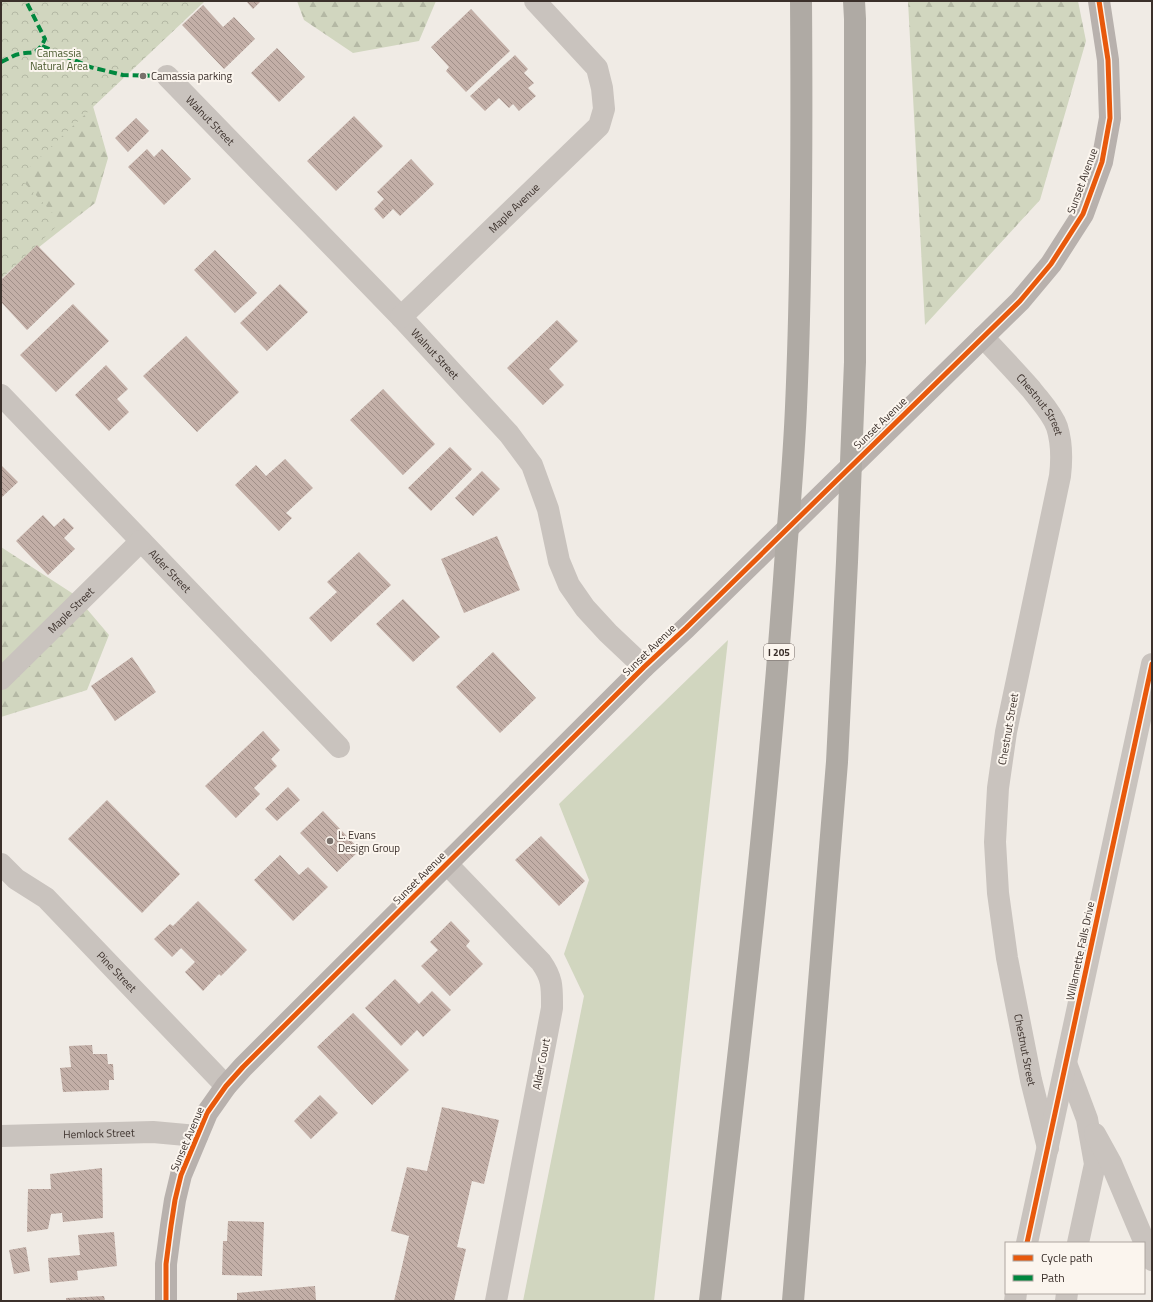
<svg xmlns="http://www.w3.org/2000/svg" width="1153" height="1302" viewBox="0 0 1153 1302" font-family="'Titillium Web',sans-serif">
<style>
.green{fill:#d1d6bf}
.forest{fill:url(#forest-firs)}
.park{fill:url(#park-crowns)}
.building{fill:url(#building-back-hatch)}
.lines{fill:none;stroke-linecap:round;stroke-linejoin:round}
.minor{stroke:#c9c3be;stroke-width:22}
.major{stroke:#b8b1ad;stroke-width:22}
.highway{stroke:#afaaa4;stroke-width:22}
.quiet{stroke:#00873e;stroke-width:4;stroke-dasharray:8 4;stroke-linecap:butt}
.cycleway-casing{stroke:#fbf5ee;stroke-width:8}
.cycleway{stroke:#e8590c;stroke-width:5}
.poi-dot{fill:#7a716c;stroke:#fbf5ee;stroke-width:1.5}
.labels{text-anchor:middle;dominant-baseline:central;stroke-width:4;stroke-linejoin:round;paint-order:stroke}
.shield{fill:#fbf5ee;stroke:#756b66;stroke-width:1}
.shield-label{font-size:10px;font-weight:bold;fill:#3b302b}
.park-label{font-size:11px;fill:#4a5a2e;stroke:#fbf5ee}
.poi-label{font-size:11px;fill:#3b302b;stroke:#fbf5ee;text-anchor:start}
.street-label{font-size:11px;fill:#3b302b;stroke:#fbf5ee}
</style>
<defs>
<pattern id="forest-firs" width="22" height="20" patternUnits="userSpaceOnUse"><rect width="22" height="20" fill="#d1d6bf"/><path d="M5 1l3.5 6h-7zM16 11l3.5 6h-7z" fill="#b4b8a4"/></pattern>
<pattern id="park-crowns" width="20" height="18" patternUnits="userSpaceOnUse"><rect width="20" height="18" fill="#d1d6bf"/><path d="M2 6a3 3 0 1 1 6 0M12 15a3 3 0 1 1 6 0" fill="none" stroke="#b4b8a4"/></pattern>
<pattern id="building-back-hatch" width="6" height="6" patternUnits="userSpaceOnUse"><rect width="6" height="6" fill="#c3afa7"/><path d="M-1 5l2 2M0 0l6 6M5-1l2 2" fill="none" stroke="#a08f88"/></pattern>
</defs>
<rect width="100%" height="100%" fill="#f0ebe5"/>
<path class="green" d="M728,640L654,1301H523L584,996L564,954L589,880L559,804Z"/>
<path class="forest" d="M1,1L88,89L108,158L95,203L1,277Z
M297,1H436L419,41L353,53L304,20Z
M908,1H1078L1086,41L1040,200L925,325Z
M1,547L75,595L109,635L87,690L1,717Z"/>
<path class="park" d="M1,1H205L19,177L61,222L1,279Z"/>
<path class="building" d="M246,1H261L253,9Z
M203,5L223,27L234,17L255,39L224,69L182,25Z
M471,9L510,51L466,92L446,71L449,67L431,47Z
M277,48L305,77L279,102L251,73Z
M515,55L528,69L524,73L534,83L528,88L536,96L519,111L513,104L509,108L499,98L485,111L470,96Z
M354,116L383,146L336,191L307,161Z
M136,118L149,131L128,152L115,138Z
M147,149L154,157L162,149L191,179L164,205L128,167Z
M411,159L434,184L400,216L393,209L383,219L374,209L384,199L377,192Z
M37,245L75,284L27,330L1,302V280Z
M215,250L257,293L235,313L194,270Z
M280,284L308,312L267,351L240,323Z
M73,304L109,341L56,392L20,355Z
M557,320L578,341L549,369L564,385L543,405L507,368Z
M186,336L239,392L197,432L143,376Z
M106,365L128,389L117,399L129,412L109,431L75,395Z
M383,389L435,444L403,475L350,420Z
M450,447L472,469L431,511L408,488Z
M285,459L313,488L286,513L292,518L279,531L235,485L256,465L266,476Z
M1,465L18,482L1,498Z
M482,471L500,489L473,516L455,498Z
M43,515L54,527L64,518L74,528L64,538L75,549L48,575L16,541Z
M497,536L520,590L464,613L441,559Z
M359,552L391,585L331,642L309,618L337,592L327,582Z
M403,599L440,637L413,662L376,624Z
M493,652L536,698L500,733L456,687Z
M132,657L156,692L115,721L91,686Z
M263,731L280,750L271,759L277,766L254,788L260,794L236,818L205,786Z
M288,787L300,800L277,821L265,809Z
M107,800L180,874L142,913L68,839Z
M323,811L360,850L337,872L300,833Z
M541,836L585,881L559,906L515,860Z
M280,855L299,875L308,867L328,887L293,921L254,880Z
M198,901L247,950L221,976L219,974L203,991L185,972L195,962L181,948L172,957L154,939L170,924L173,926Z
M451,921L470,941L466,946L483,964L450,996L421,966L438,950L430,942Z
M395,979L419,1004L432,991L451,1010L423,1037L417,1030L401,1046L365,1008Z
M353,1013L409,1070L372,1105L317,1047Z
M92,1045L93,1054H107L108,1064H113L114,1080H109V1090L63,1092L60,1068L71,1067L69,1046Z
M320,1095L338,1113L311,1139L294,1121Z
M442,1107L499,1120L484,1184L472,1181L457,1247L466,1249L454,1301H394L409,1236L391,1231L407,1167L427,1171Z
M102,1168L103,1218L63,1222L62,1213L51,1214L48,1229L27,1232L28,1189H51L50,1174Z
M228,1221L264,1222L262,1276L222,1275L223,1241H227Z
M114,1232L117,1266L77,1271L78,1280L50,1283L48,1258L80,1255L78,1235Z
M26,1247L30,1271L14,1274L9,1250Z
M315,1286L316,1301H237V1293Z
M104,1296L105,1301H66V1298Z"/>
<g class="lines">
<g class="minor">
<path id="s1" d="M167,76L401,317L509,434L532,465L548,509L559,561L569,585L585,608L608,633L644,667"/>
<path id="s2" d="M401,317L599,126L604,109L602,88L597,68L535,1"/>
<path id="s3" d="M983,337C999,354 1015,371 1031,389C1040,401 1052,413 1057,427C1062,443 1062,459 1060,476L1006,732L998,788L995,842L998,893L1007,958L1031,1080L1048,1148"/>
<path id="s4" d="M1,395L339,747"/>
<path id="s5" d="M1,679L141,541"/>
<path id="s6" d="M1,864L16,879L46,898L226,1086"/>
<path d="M447,864L541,962C553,979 552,988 552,1008L496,1301"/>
<path d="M1066,1063L1087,1119L1095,1164L1078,1243"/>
<path d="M1095,1134L1111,1163L1152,1260"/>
<path id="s7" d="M1,1136L153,1132L197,1136"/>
<path d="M1027,1243L1152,664"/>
<path d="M1015,1301L1016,1293"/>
<path d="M1066,1301L1067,1293"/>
</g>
<path class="major" d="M166,1301V1264L171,1226L175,1200L181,1175L207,1113L226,1086L243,1067L644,667L686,628L1020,301L1051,264L1083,214L1102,162L1110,118L1108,60L1099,1"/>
<path class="highway" d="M710,1301C739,1052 769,802 786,551C790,503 794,455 796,407C802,272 802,136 801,1
M793,1301L837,762L847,562L855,362V19L854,1"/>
<path class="quiet" d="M42,46L90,67L123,75L167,76
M1,62C7,60 13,55 19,54C34,51 37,56 45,39L26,1"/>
<defs>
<path id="cycleway" d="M1027,1243L1152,664
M166,1301V1264L171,1226L175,1200L181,1175L207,1113L226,1086L243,1067L644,667L686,628L1020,301L1051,264L1083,214L1102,162L1110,118L1108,60L1099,1"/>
</defs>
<use href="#cycleway" class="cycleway-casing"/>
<use href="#cycleway" class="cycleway"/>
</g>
<g class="poi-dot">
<circle cx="143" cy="76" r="4"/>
<circle cx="330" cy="841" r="4"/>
</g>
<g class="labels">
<rect class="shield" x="764" y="644" width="30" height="16" rx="3"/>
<g class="shield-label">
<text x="779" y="652">I 205</text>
</g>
<g class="park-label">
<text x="59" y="53">Camassia<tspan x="59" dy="13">Natural Area</tspan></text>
</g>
<g class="poi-label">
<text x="151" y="76">Camassia parking</text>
<text x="338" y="835">L. Evans<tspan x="338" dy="13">Design Group</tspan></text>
</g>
<g class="street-label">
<text stroke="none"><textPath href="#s1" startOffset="62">Walnut Street</textPath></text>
<text transform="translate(1082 181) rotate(-70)">Sunset Avenue</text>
<text stroke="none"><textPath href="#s2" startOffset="157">Maple Avenue</textPath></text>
<text stroke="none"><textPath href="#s1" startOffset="386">Walnut Street</textPath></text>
<text stroke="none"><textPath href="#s3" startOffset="89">Chestnut Street</textPath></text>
<text transform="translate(880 423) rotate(-44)">Sunset Avenue</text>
<text stroke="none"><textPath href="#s4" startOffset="244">Alder Street</textPath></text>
<text stroke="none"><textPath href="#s5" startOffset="98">Maple Street</textPath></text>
<text transform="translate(649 650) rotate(-44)">Sunset Avenue</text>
<text transform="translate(1008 729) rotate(-80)">Chestnut Street</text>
<text transform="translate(419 878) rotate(-45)">Sunset Avenue</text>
<text transform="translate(1080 951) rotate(-78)">Willamette Falls Drive</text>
<text stroke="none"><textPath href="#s6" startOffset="159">Pine Street</textPath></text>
<text stroke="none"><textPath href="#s3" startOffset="749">Chestnut Street</textPath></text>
<text transform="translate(541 1064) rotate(-79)">Alder Court</text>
<text stroke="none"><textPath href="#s7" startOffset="98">Hemlock Street</textPath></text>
<text transform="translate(187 1139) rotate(-67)">Sunset Avenue</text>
</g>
</g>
<rect width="1153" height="1302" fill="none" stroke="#3b302b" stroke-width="4"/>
<rect x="1005" y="1242" width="140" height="52" fill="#fbf5ee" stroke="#aea6a0"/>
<rect x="1013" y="1255" width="20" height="6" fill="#e8590c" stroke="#aea6a0"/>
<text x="1041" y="1262" font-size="12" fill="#3b302b">Cycle path</text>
<rect x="1013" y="1275" width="20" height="6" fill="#00873e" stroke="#aea6a0"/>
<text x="1041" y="1282" font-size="12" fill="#3b302b">Path</text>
</svg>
